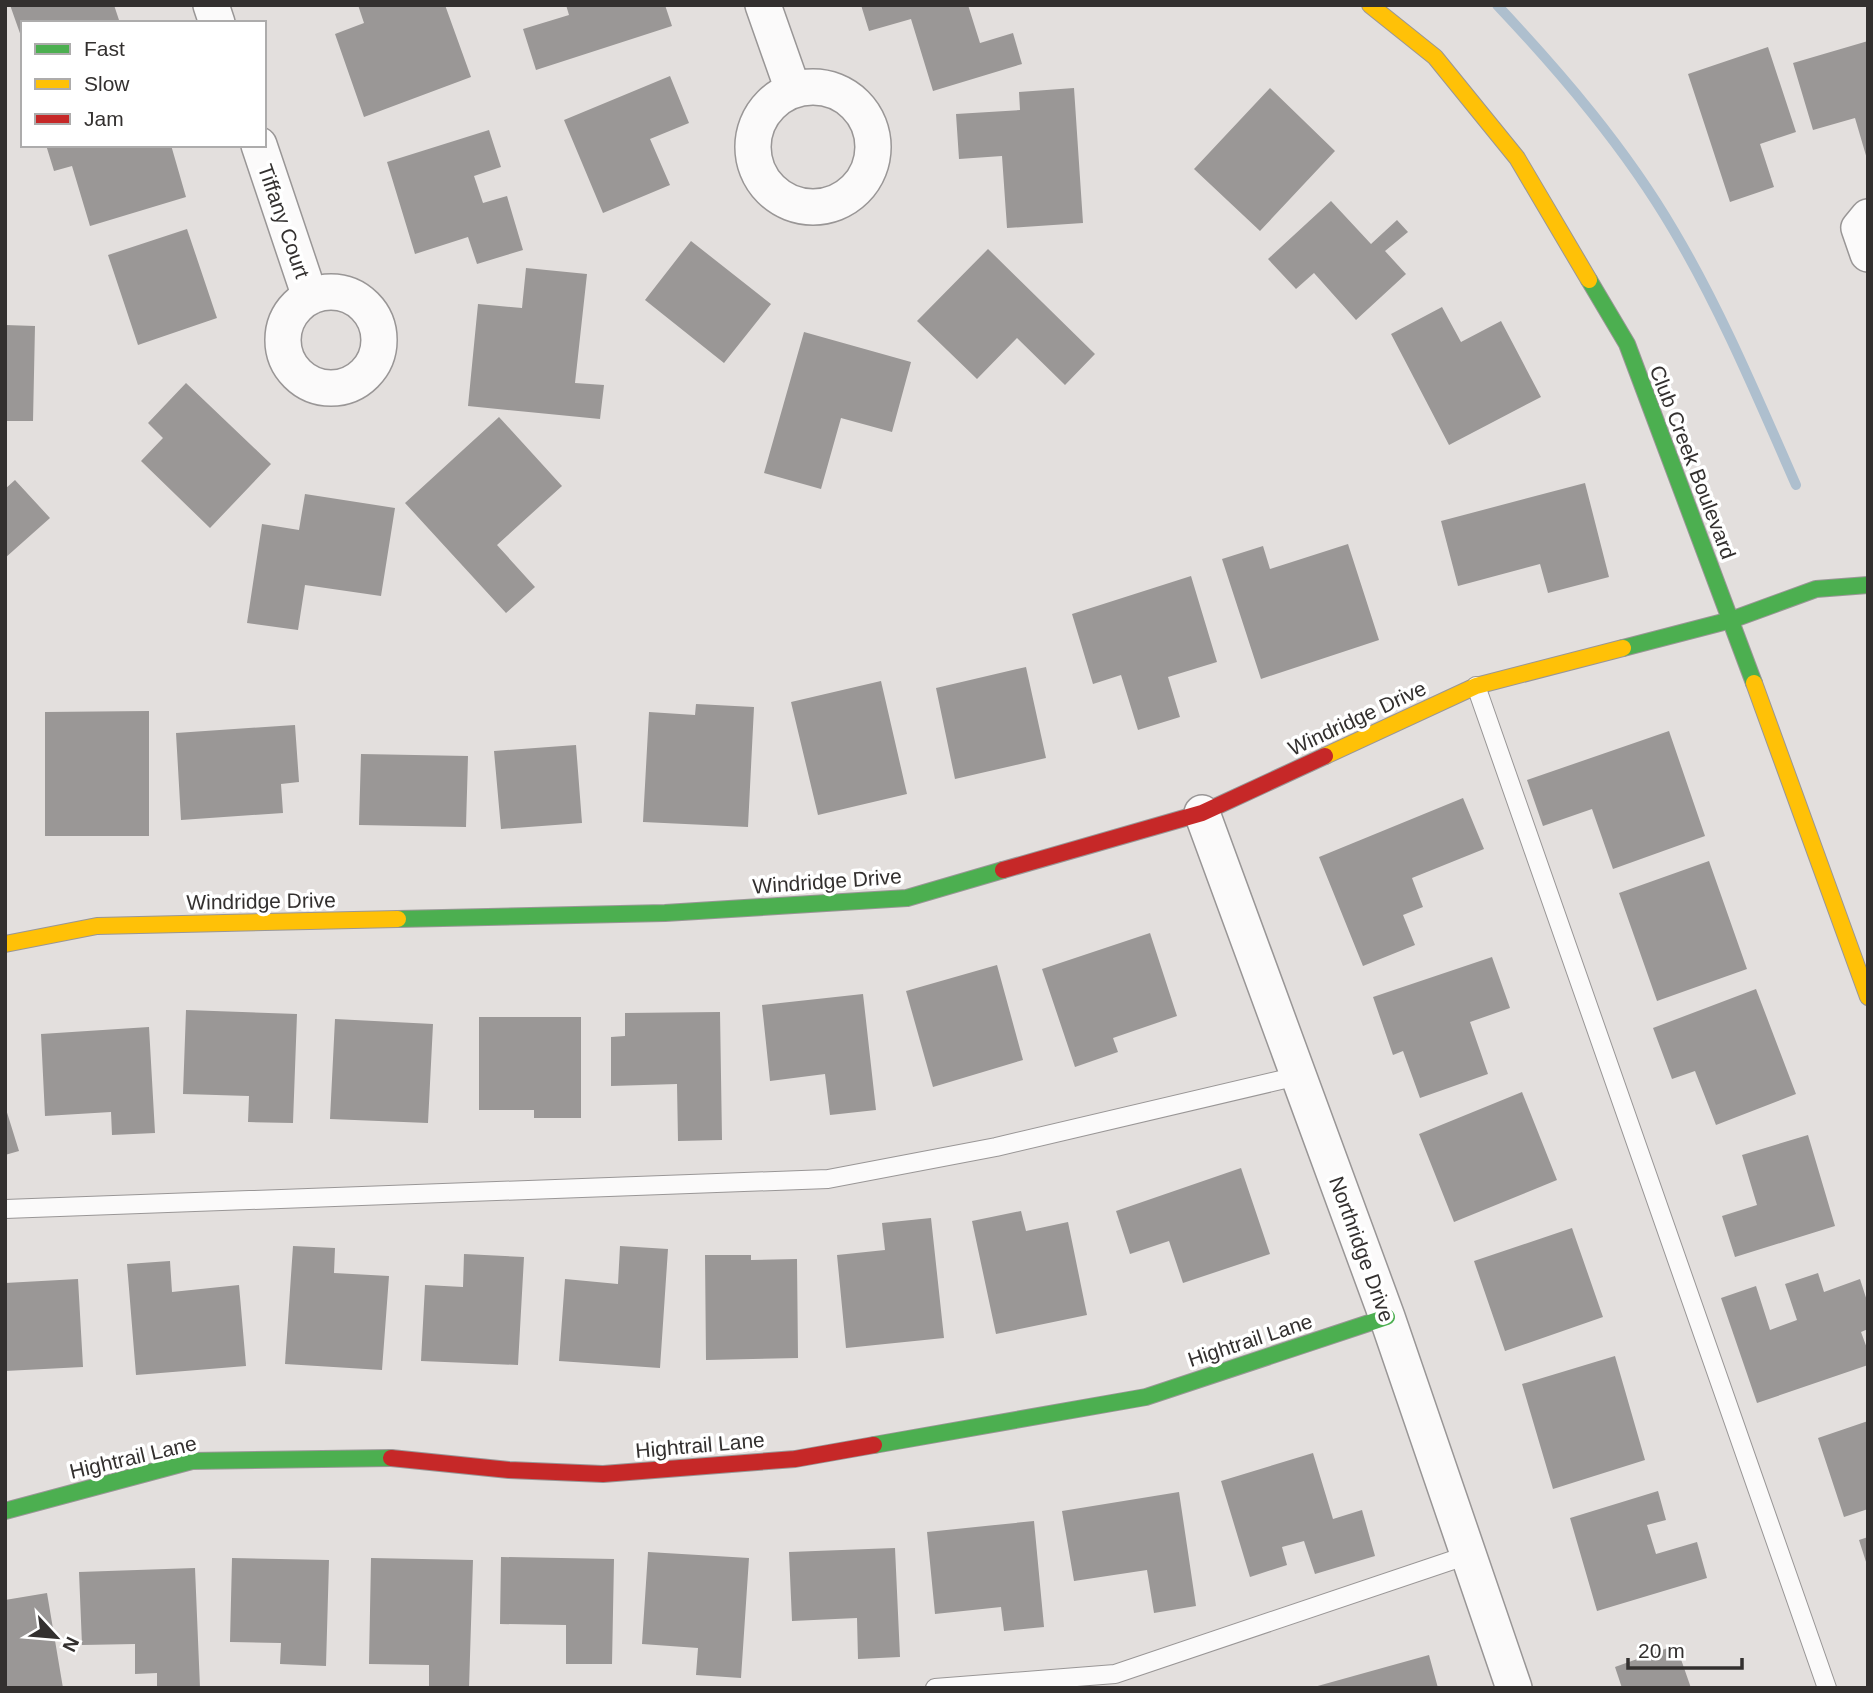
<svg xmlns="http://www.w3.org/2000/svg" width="1873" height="1693" viewBox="0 0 1873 1693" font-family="Arial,sans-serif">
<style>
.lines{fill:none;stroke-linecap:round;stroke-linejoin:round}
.stream{stroke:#aebfce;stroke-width:10}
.building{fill:#9a9796}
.lane-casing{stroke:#999696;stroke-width:20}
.street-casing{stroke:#999696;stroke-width:38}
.fast-casing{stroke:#999696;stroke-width:18}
.slow-casing{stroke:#999696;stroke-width:18}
.jam-casing{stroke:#999696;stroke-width:18}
.lane{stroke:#fbfafa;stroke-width:18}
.street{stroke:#fbfafa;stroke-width:35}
.fast{stroke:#4caf50;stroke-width:16}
.slow{stroke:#ffc107;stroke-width:16}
.jam{stroke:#c62828;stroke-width:16}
.labels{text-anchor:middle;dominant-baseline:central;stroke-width:7;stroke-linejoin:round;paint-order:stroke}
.street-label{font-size:21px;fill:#33302f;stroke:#fff}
</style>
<rect width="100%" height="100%" fill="#e3dfdd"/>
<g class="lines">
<path class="stream" d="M1497,5C1562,74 1626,149 1674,231C1722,312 1758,399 1796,485"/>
</g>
<path class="building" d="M10,5H114L120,23H23L22,39Z
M358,5H445L471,77L364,117L335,34L364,23Z
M566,5H665L672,26L536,70L523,29L569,15Z
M861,5H968L980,43L1013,33L1022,64L933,91L911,19L869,31Z
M1868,41V159H1867L1855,118L1813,130L1793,63Z
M1768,47L1796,132L1760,144L1774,187L1730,202L1688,74Z
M670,76L689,123L650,139L670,185L603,213L564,120Z
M1074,88L1083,223L1007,228L1002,156L959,159L956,114L1020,110L1019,92Z
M1270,88L1335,151L1260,231L1194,169Z
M489,130L501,167L474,176L483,203L507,196L523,250L477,264L468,237L415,254L387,162Z
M46,145H171L186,197L90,226L72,166L54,171Z
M1331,201L1371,244L1397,220L1408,232L1385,251L1406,274L1356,320L1314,273L1296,289L1268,259Z
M187,229L217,318L138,345L108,255Z
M691,241L771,304L724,363L645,300Z
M988,249L1095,354L1065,385L1017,338L977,379L917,321Z
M526,268L587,274L575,383L604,385L600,419L468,406L478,304L522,308Z
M1442,307L1461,342L1501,321L1541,397L1449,445L1391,334Z
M5,325L35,326L33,421H5Z
M804,332L911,362L892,432L841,418L821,489L764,473Z
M186,383L271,464L210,528L141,461L163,438L148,423Z
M499,417L562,486L497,545L535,587L506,613L405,503Z
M15,480L50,518L5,558V489Z
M1585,483L1609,577L1548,593L1540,564L1458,586L1441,521Z
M305,494L395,508L381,596L305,585L298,630L247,623L262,524L299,530Z
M1348,544L1379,640L1261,679L1222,559L1263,546L1270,569Z
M1191,576L1217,662L1168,677L1180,717L1138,730L1121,675L1093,684L1072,614Z
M1026,667L1046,758L955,779L936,688Z
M881,681L907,794L818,815L791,702Z
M696,704L754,707L748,827L643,822L649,712L695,715Z
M149,711V836H45V712Z
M295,725L299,782L281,784L283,813L181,820L176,733Z
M1669,731L1705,836L1613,869L1592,809L1543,826L1527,780Z
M576,745L582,823L501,829L494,751Z
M361,754L468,756L466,827L359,825Z
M1463,798L1484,849L1412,878L1423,907L1403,915L1415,945L1363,966L1319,857Z
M1709,861L1747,969L1657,1001L1619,893Z
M1150,933L1177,1016L1113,1038L1118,1052L1075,1067L1042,969Z
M1492,957L1510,1008L1470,1022L1488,1074L1420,1098L1403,1051L1393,1055L1373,997Z
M997,965L1023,1060L933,1087L906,991Z
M1756,989L1796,1094L1716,1125L1695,1071L1672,1079L1653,1028Z
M863,994L876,1110L830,1115L825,1074L770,1081L762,1005Z
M186,1010L297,1014L293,1123L248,1122L249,1096L183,1094Z
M720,1012L722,1140L678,1141L677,1084L611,1086V1037L625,1036V1013Z
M479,1017H581V1118H534V1110H479Z
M335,1019L433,1024L428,1123L330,1119Z
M149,1027L155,1133L112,1135L111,1112L45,1116L41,1034Z
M1522,1092L1557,1180L1454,1222L1419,1134Z
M5,1106L19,1151L5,1155Z
M1808,1135L1835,1226L1735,1257L1722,1216L1757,1205L1742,1155Z
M1241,1168L1270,1254L1183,1283L1169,1241L1130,1254L1116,1211Z
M1021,1211L1026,1231L1068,1222L1087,1315L996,1334L972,1221Z
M931,1218L944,1338L846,1348L837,1255L885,1250L882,1223Z
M1572,1228L1603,1317L1505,1351L1474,1261Z
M293,1246L335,1248L334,1273L389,1276L382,1370L285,1364Z
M620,1246L668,1249L660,1368L559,1361L565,1279L618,1284Z
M464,1254L524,1257L518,1365L421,1361L425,1285L463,1287Z
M705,1255H751V1260L797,1259L798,1358L706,1360Z
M170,1261L172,1292L239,1285L246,1366L136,1375L127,1264Z
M1818,1273L1824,1292L1860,1279L1868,1304V1329L1861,1332L1868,1351V1365L1757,1403L1721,1298L1756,1286L1770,1330L1797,1320L1785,1284Z
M78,1279L83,1367L5,1371V1283Z
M1615,1356L1645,1460L1553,1489L1522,1384Z
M1868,1421V1509L1844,1517L1818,1438Z
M1313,1453L1333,1519L1362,1510L1375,1556L1315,1574L1304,1541L1282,1547L1287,1565L1250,1577L1221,1481Z
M1658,1491L1666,1520L1647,1525L1656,1554L1697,1542L1707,1578L1597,1611L1570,1518Z
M1179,1492L1196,1606L1154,1613L1147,1570L1074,1581L1062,1511Z
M1034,1521L1044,1627L1004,1631L1001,1607L935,1614L927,1532Z
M1868,1537V1565H1867L1859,1540Z
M895,1548L900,1657L858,1659L857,1618L792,1621L789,1552Z
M648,1552L749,1558L741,1678L696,1675L698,1648L642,1644Z
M501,1557L614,1559L612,1664H566V1625L500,1624Z
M232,1558L329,1560L326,1666L280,1664L281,1643L230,1642Z
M371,1558L473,1560L469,1688H429V1665L369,1664Z
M195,1568L200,1688H157V1673L135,1674V1644L82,1645L79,1572Z
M47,1593L63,1688H5V1600Z
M1676,1645L1691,1688H1622L1615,1667Z
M1429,1655L1438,1688H1314V1687Z"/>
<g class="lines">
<defs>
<path id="lane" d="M1476,686L1827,1688
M5,1209L828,1179L996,1147L1298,1076
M935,1688L1115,1674L1468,1555"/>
<path id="street" d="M211,5L217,23
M763,5L793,90
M753 147a60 60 0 1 1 120 0a60 60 0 1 1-120 0Z
M259,145L310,297
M1868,217L1859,228L1868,254
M283 340a48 48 0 1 1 96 0a48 48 0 1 1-96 0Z
M1202,813L1387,1317L1514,1688"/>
<path id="fast" d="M1589,280L1627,344L1754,683
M1623,648L1731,620L1816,589L1868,585
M398,919L665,913L907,898L1003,870
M874,1445L1146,1397L1387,1317
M5,1511L192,1461L391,1458"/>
<path id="slow" d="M1370,5L1435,57L1517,158L1589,280
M1754,683L1868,997
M1325,756L1476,686L1623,648
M5,944L97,926L398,919"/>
<path id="jam" d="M1003,870L1202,813L1325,756
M391,1458L509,1470L603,1474L795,1459L874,1445"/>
</defs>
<use href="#lane" class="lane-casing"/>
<use href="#street" class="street-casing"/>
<use href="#fast" class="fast-casing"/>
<use href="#slow" class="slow-casing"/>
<use href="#jam" class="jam-casing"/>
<use href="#lane" class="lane"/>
<use href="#street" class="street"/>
<use href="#fast" class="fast"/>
<use href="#slow" class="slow"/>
<use href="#jam" class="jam"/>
</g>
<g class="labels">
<g class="street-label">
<text transform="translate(284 221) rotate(71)">Tiffany Court</text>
<text transform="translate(1693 462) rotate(69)">Club Creek Boulevard</text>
<text transform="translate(1357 718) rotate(-25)">Windridge Drive</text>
<text transform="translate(827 881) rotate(-4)">Windridge Drive</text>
<text transform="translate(261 901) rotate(-1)">Windridge Drive</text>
<text transform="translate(1362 1249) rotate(70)">Northridge Drive</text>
<text transform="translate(1250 1340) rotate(-18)">Hightrail Lane</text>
<text transform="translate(700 1445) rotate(-5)">Hightrail Lane</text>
<text transform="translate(133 1457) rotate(-13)">Hightrail Lane</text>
</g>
</g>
<rect width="1873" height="1693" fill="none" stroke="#33302f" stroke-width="14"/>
<rect x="21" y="21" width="245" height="126" fill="#ffffff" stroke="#adacac" stroke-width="2"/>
<rect x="35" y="44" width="35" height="10" fill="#4caf50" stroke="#adacac" stroke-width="2"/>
<text x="84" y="56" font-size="21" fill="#33302f">Fast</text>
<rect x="35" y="79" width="35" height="10" fill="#ffc107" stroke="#adacac" stroke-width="2"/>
<text x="84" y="91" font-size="21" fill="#33302f">Slow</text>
<rect x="35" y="114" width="35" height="10" fill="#c62828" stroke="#adacac" stroke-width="2"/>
<text x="84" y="126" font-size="21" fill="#33302f">Jam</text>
<g transform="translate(56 1637) rotate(116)" stroke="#ffffff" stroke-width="5" paint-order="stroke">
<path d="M0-5L12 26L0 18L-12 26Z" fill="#33302f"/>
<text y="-10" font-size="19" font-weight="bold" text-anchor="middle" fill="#33302f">N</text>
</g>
<path d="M1628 1658v10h114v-10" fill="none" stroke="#33302f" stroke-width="3.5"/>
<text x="1638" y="1658" font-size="21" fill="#33302f" stroke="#ffffff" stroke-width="5" paint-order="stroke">20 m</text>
</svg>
